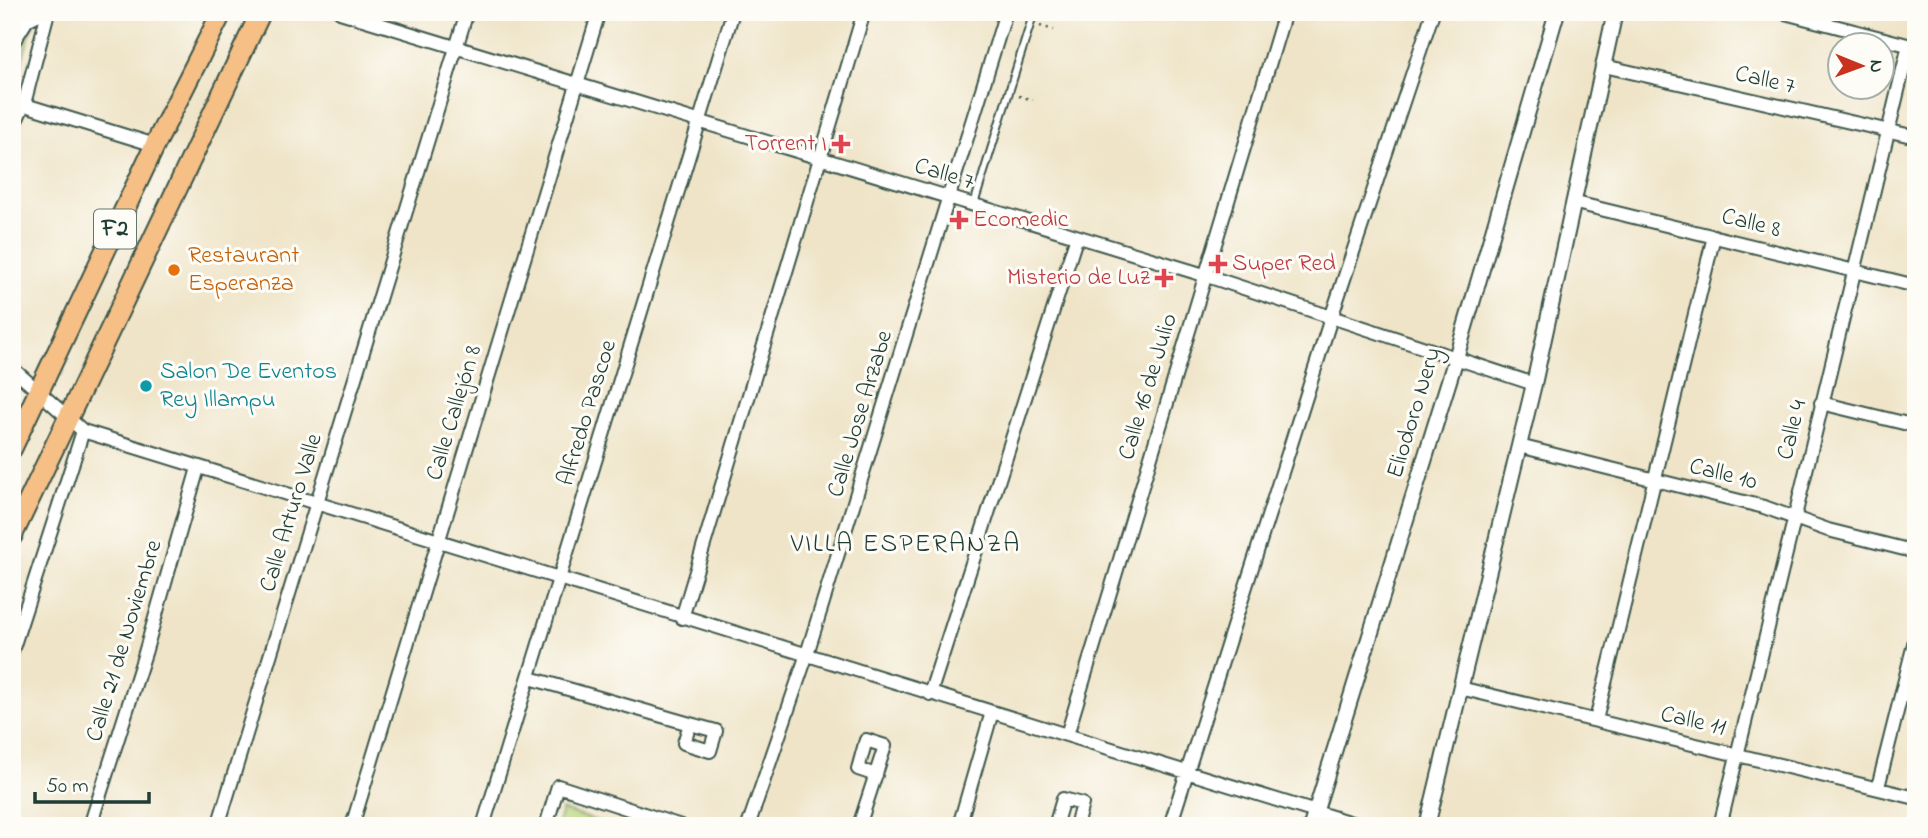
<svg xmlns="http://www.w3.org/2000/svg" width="1928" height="838" viewBox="0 0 1928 838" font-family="'Indie Flower',sans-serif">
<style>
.green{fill:#b9d47a;stroke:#6c8857;stroke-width:2}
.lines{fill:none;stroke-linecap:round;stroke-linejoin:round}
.service-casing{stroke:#3e564a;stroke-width:10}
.minor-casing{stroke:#3e564a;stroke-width:16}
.tertiary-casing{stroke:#3e564a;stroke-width:18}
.trunk-casing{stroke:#3e564a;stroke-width:23}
.path{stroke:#3e564a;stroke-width:2.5;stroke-dasharray:2 5;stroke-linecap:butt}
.service{stroke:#fff;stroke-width:6}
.minor{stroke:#fff;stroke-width:12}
.tertiary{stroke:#fff;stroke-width:14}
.trunk{stroke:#f5bf86;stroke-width:19}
.health-dot{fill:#e0444e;stroke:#fdfcf7;stroke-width:2.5}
.food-dot{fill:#e8710a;stroke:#fdfcf7;stroke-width:2.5}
.culture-dot{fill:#0f9aa8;stroke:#fdfcf7;stroke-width:2.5}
.labels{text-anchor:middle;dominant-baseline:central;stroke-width:6;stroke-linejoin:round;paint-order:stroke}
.shield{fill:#fdfcf7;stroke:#62766e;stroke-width:2}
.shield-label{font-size:23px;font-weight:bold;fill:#1f3d34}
.street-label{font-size:24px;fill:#1f3d34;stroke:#fdfcf7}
.health-label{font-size:24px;fill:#be3a42;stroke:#fdfcf7;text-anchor:end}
.food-label{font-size:24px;fill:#c56008;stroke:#fdfcf7;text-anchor:start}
.culture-label{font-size:24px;fill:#0d838f;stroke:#fdfcf7;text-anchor:start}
.neighbourhood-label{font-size:26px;letter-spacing:2px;fill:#1f3d34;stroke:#fdfcf7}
</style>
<rect width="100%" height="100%" fill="#fdfcf7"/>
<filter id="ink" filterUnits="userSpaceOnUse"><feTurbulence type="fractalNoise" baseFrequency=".0143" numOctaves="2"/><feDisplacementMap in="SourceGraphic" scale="14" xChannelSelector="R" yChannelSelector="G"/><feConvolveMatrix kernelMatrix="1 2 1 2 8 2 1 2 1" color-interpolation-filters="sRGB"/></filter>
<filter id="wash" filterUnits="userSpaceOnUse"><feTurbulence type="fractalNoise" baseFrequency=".00686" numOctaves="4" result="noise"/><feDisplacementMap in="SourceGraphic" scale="28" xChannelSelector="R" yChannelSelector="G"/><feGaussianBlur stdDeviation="1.57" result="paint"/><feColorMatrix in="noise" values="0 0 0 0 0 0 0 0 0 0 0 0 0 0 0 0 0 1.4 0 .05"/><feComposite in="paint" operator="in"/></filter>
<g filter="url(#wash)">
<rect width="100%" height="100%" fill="#efe4c8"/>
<path class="green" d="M34,21L13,89L12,53Z
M562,810L613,826H557Z"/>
</g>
<g filter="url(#ink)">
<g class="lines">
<defs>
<path id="service" d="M974,204L1034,12"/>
<path id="minor" d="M340,12L1204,275L1534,384
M1781,12L1915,47
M12,44L27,20L43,12
M1604,66L1916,137
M12,101L155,145
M12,129L24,104L48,12
M1576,203L1916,286
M12,368L83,431L1361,826
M1821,403L1916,426
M1519,446L1764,507L1828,530L1916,552
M682,618L864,12
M12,651L83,431
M530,678L690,724L716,731L710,751L684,743L690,724
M1460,688L1916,798
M930,694L1076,239
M1596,720L1714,236
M1067,735L1285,12
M1878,787L1916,636
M90,826L145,653L198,468
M218,826L467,12
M352,826L599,12
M483,826L733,12
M546,826L558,786L681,826
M748,826L806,657L1006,12
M859,826L885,746L866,740L858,769L876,775
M959,826L992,712
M1055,826L1063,799L1082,804L1076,826
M1170,826L1331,318L1433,12
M1720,826L1909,45"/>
<path id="tertiary" d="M1311,826L1456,358L1557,12
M1427,826L1534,384L1615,12"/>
<path id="trunk" d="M12,448L155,145L222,12
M12,536L261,12"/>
</defs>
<use href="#service" class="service-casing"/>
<use href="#minor" class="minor-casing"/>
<use href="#tertiary" class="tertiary-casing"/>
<use href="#trunk" class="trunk-casing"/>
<path class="path" d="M1040,26L1054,30
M1019,96L1033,100"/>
<use href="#service" class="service"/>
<use href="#minor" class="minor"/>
<use href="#tertiary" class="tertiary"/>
<use href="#trunk" class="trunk"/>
</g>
</g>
<g class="health-dot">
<path d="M837.5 133.5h7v7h7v7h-7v7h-7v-7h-7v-7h7z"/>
<path d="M955.5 209.5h7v7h7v7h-7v7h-7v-7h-7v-7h7z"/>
<path d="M1214.5 253.5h7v7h7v7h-7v7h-7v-7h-7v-7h7z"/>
<path d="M1160.5 267.5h7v7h7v7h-7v7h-7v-7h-7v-7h7z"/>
</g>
<circle class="food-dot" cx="174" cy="270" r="7"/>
<circle class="culture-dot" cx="146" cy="386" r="7"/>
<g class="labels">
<rect class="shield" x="94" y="209.5" width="42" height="39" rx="5"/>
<g class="shield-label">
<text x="115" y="229">F2</text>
</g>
<g class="street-label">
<text transform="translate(1765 81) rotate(13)">Calle 7</text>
<text transform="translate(944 175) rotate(17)">Calle 7</text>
<text transform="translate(1751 224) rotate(14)">Calle 8</text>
<text transform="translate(1149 387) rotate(-73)">Calle 16 de Julio</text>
<text transform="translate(455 413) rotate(-73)">Calle Callejón 8</text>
<text transform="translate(588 413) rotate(-73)">Alfredo Pascoe</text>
<text transform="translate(1415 413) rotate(-73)">Eliodoro Nery</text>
<text transform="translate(861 414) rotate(-73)">Calle Jose Arzabe</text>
<text transform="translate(1793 430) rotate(-76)">Calle 4</text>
<text transform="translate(1723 475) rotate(14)">Calle 10</text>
<text transform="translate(292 513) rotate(-73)">Calle Arturo Valle</text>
<text transform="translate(125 641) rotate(-73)">Calle 21 de Noviembre</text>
<text transform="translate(1693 722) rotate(13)">Calle 11</text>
</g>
<g class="health-label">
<text x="827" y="144">Torrent I</text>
<text x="973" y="220" text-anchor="start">Ecomedic</text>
<text x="1232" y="264" text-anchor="start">Super Red</text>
<text x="1150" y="278">Misterio de Luz</text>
</g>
<g class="food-label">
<text x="188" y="256">Restaurant<tspan x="188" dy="28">Esperanza</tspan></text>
</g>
<g class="culture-label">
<text x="160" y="372">Salon De Eventos<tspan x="160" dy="28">Rey Illampu</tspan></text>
</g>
<g class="neighbourhood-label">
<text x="906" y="545">VILLA ESPERANZA</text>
</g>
</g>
<rect width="1928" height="838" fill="none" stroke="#fdfcf7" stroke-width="42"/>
<g transform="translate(1861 66) rotate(91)"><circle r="33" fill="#fdfcf7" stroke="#a4b0a9" stroke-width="2"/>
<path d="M0-5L12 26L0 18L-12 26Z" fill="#c8321e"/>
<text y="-10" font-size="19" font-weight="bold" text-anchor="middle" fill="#1f3d34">N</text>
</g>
<path d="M35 792v10h114v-10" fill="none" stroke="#1f3d34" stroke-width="3.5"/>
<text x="46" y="792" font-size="21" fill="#1f3d34" stroke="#fdfcf7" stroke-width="5" paint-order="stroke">50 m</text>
</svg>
